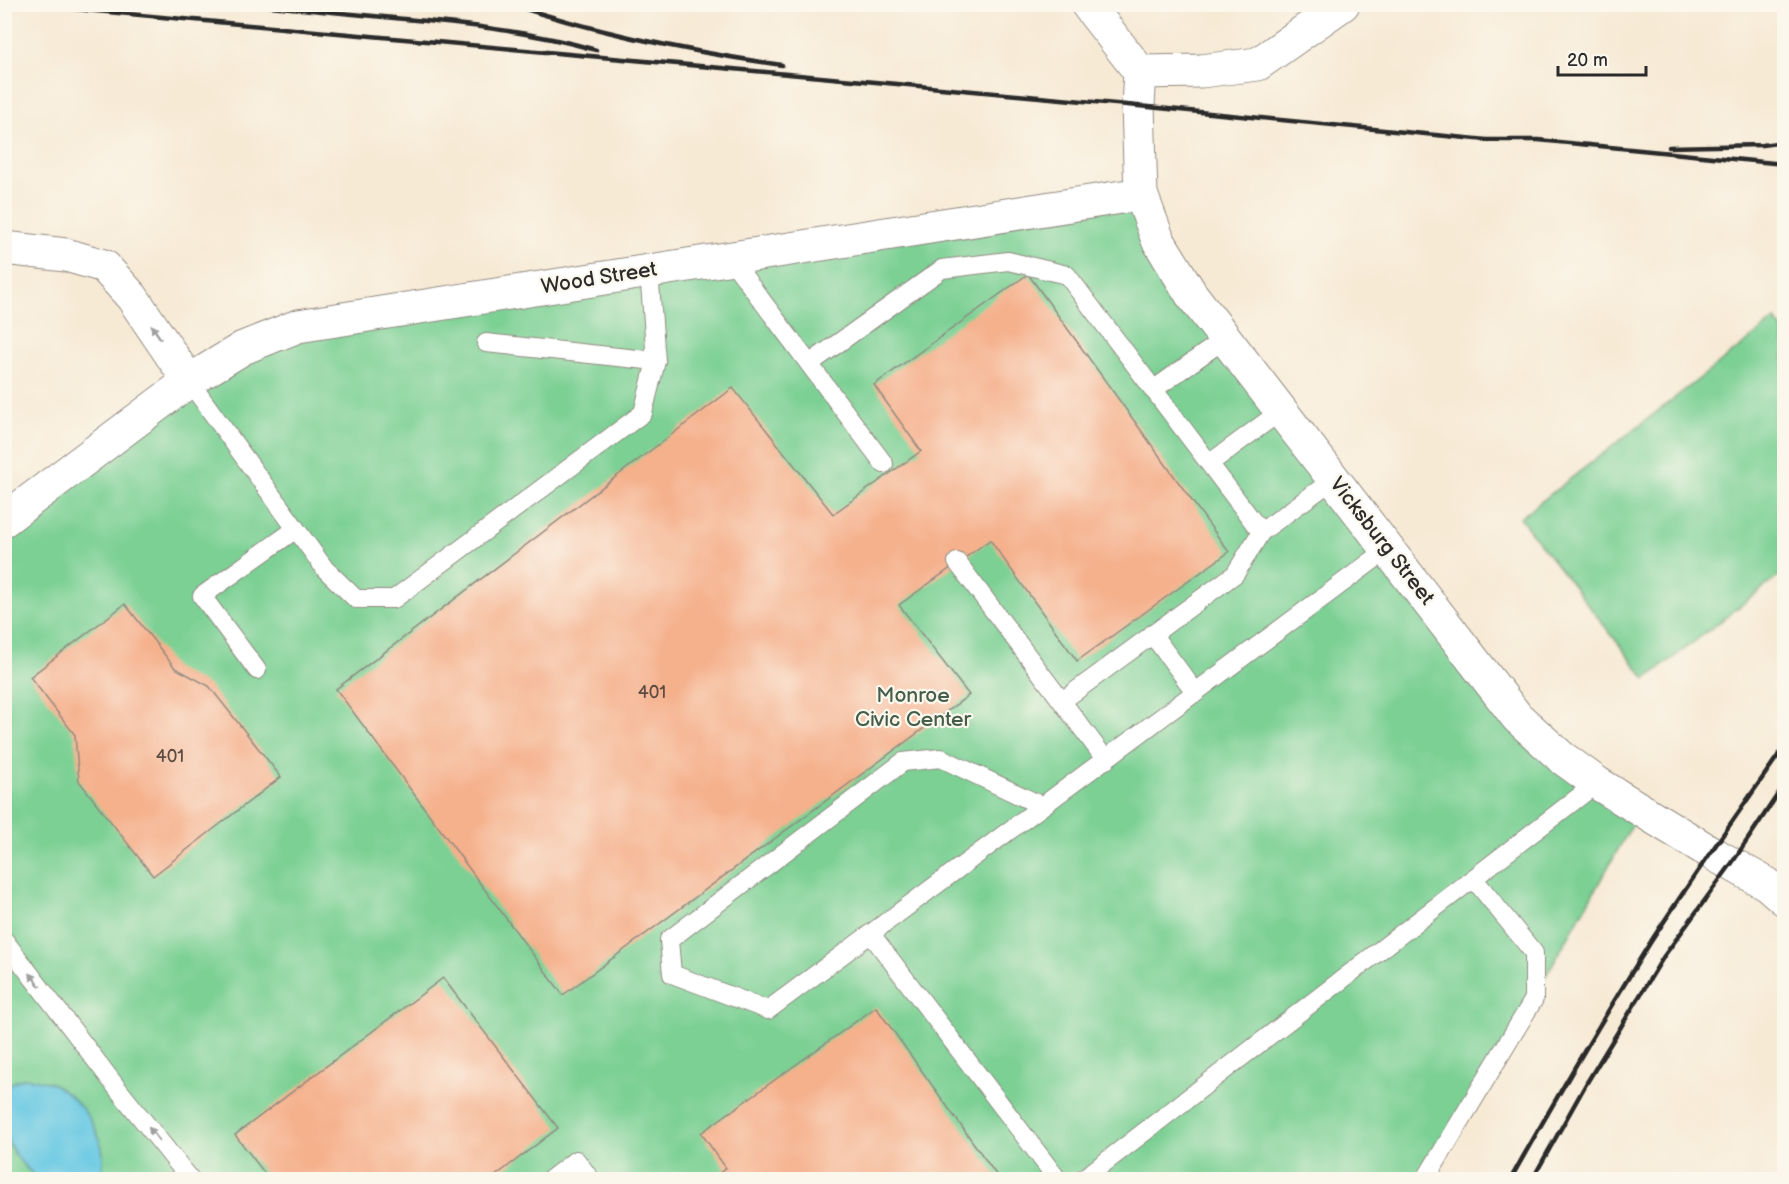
<svg xmlns="http://www.w3.org/2000/svg" width="1789" height="1184" viewBox="0 0 1789 1184" font-family="'Balsamiq Sans',sans-serif">
<style>
.green{fill:#7bd094;stroke:#537e60;stroke-width:1.5}
.water{fill:#64c7e2;stroke:#487986;stroke-width:1.5}
.building{fill:#f5b08c}
.lines{fill:none;stroke-linecap:round;stroke-linejoin:round}
.lane-casing{stroke:#918a80;stroke-width:20}
.street-casing{stroke:#918a80;stroke-width:35}
.lane{stroke:#fff;stroke-width:18}
.street{stroke:#fff;stroke-width:33}
.rail{stroke:#2b2b2b;stroke-width:4.5}
.oneway{fill:#a0a0a0}
.labels{text-anchor:middle;dominant-baseline:central;stroke-width:4.5;stroke-linejoin:round;paint-order:stroke}
.number-label{font-size:18px;fill:#5e4c43}
.street-label{font-size:21px;fill:#2b2b2b;stroke:#fbf7ec}
.park-label{font-size:21px;fill:#435d4a;stroke:#fbf7ec}
</style>
<rect width="100%" height="100%" fill="#fbf7ec"/>
<filter id="ink" filterUnits="userSpaceOnUse"><feTurbulence type="fractalNoise" baseFrequency=".0167" numOctaves="2"/><feDisplacementMap in="SourceGraphic" scale="12" xChannelSelector="R" yChannelSelector="G"/><feConvolveMatrix kernelMatrix="1 2 1 2 8 2 1 2 1" color-interpolation-filters="sRGB"/></filter>
<filter id="wash" filterUnits="userSpaceOnUse"><feTurbulence type="fractalNoise" baseFrequency=".008" numOctaves="4" result="noise"/><feDisplacementMap in="SourceGraphic" scale="24" xChannelSelector="R" yChannelSelector="G"/><feGaussianBlur stdDeviation="1.35" result="paint"/><feColorMatrix in="noise" values="0 0 0 0 0 0 0 0 0 0 0 0 0 0 0 0 0 1.4 0 .05"/><feComposite in="paint" operator="in"/></filter>
<g filter="url(#wash)">
<rect width="100%" height="100%" fill="#f7ead5"/>
<path class="green" d="M1141,194L1158,240L1517,717L1640,811L1430,1179L5,1180V521L243,348Z
M1775,320L1784,332V572L1646,679L1520,518Z"/>
<path class="water" d="M25,1078C35,1079 43,1080 53,1084C83,1100 114,1145 99,1179H38C24,1167 9,1150 5,1132C2,1120 4,1105 5,1093C8,1083 16,1081 25,1078Z"/>
<g id="blocks">
<path class="building" d="M1028,274L1229,552L1077,661L990,540L899,605L969,695L563,995L336,689L733,388L833,514L921,451L874,385Z
M125,604L175,668L209,686L281,777L153,876L79,781L75,735L30,677Z
M443,978L558,1128L490,1180H270L235,1135Z
M876,1007L1000,1180H710L726,1168L701,1133Z"/>
</g>
</g>
<g filter="url(#ink)">
<use href="#blocks" fill-opacity="0" stroke="#918a80" stroke-width="1.5"/>
<g class="lines">
<defs>
<path id="lane" d="M730,258L884,464
M486,343L656,361
M809,364L942,269L1008,261L1067,275L1261,532L1334,479
M189,381L325,569L356,599H394L643,413L656,361L649,271
M1153,390L1226,338
M1210,463L1281,411
M957,562L1106,760
M1152,634L1196,693
M257,670L202,596L296,529
M1062,701L1235,574L1261,532
M1042,806L941,758L903,762L669,940L672,974L768,1010L1388,549
M871,934L1058,1180
M4,940L117,1088L191,1180
M550,1180L576,1160L591,1180
M1082,1180L1597,783
M1425,1180L1534,999V953L1474,879"/>
<path id="street" d="M1087,4L1140,72
M1140,72L1138,106L1141,194L1158,240L1191,294L1517,717L1561,757L1597,783L1710,852L1767,884L1784,899
M1140,72L1201,71L1258,64L1343,4
M4,248L66,255L104,266L132,297L189,381
M4,520L189,381L243,348L298,326L1141,194"/>
</defs>
<use href="#lane" class="lane-casing"/>
<use href="#street" class="street-casing"/>
<use href="#lane" class="lane"/>
<use href="#street" class="street"/>
<path class="rail" d="M20,4L1138,106L1487,140H1538L1784,164
M249,4C297,9 346,13 394,18C462,24 530,31 596,50
M510,4C598,33 690,52 782,65
M1669,147L1762,145L1784,142
M1510,1180C1555,1100 1601,1021 1650,943C1693,876 1739,812 1784,747
M1532,1180L1586,1084L1664,956L1732,863L1784,785"/>
</g>
<defs><path id="oneway-solid" d="M-6-.8H1V-3.2L6.5 0L1 3.2V.8H-6Z" transform="scale(1.5)"/></defs>
<g class="oneway">
<use href="#oneway-solid" transform="translate(156 332) rotate(-124)"/>
<use href="#oneway-solid" transform="translate(35 980) rotate(-127)"/>
<use href="#oneway-solid" transform="translate(154 1134) rotate(-129)"/>
</g>
</g>
<g class="labels">
<g class="number-label">
<text x="652" y="692">401</text>
<text x="170" y="756">401</text>
</g>
<g class="street-label">
<text transform="translate(599 278) rotate(-9)">Wood Street</text>
<text transform="translate(1382 541) rotate(52)">Vicksburg Street</text>
</g>
<g class="park-label">
<text x="913" y="695">Monroe<tspan x="913" dy="24">Civic Center</tspan></text>
</g>
</g>
<rect width="1789" height="1184" fill="none" stroke="#fbf7ec" stroke-width="24"/>
<path d="M1558 66v9h88v-9" fill="none" stroke="#2b2b2b" stroke-width="3"/>
<text x="1567" y="66" font-size="18" fill="#2b2b2b" stroke="#fbf7ec" stroke-width="4.5" paint-order="stroke">20 m</text>
</svg>
